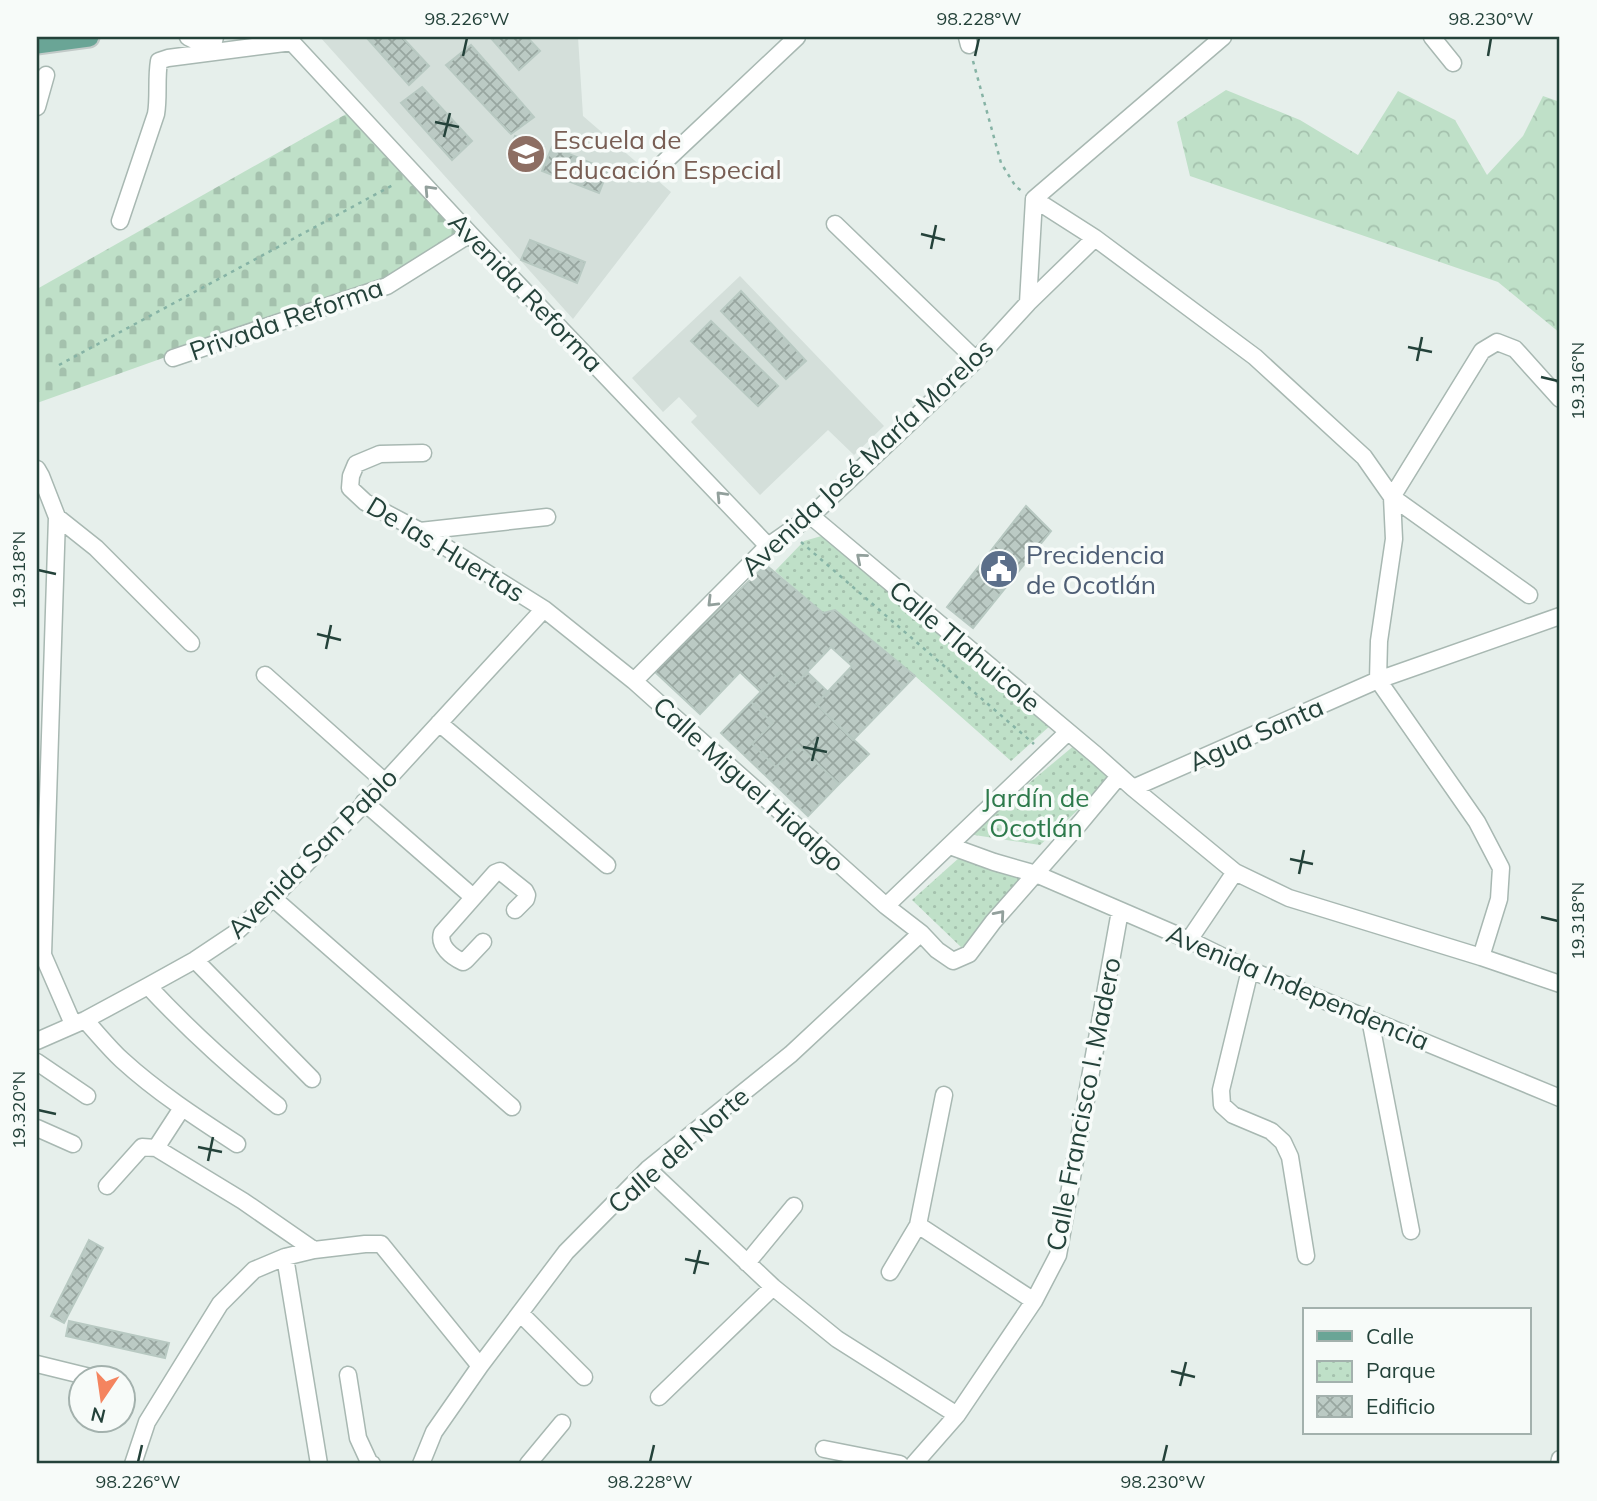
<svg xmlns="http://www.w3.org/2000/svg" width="1597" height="1501" viewBox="0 0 1597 1501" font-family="Mulish,sans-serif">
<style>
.built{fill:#d4dfda}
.forest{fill:url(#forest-crowns)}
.cemetery{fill:url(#cemetery-stones)}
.park{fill:url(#park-dots)}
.building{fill:url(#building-cross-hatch);stroke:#b8c9c2;stroke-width:2}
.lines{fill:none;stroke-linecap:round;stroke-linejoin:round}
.minor-casing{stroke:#a8b8b2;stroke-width:19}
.major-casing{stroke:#c2cac8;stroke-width:23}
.path{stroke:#86b3a5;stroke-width:2.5;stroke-dasharray:3.5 5;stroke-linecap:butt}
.minor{stroke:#fff;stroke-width:16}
.major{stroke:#6aa596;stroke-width:19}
.oneway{stroke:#92a09c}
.ticks{fill:none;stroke:#24423a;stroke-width:2.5}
.labels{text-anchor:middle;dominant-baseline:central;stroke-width:7;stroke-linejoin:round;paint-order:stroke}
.education-label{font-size:26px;fill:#785e54;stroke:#f7fbf9;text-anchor:start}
.street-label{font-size:26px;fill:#24423a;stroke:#f7fbf9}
.service-label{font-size:26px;fill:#4e5e75;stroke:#f7fbf9;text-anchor:start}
.park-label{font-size:26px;fill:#2d7a4b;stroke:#f7fbf9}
.neatline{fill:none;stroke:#24423a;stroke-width:2.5}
.ticks-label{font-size:18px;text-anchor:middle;fill:#24423a}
</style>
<defs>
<pattern id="forest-crowns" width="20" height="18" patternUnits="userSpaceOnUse" patternTransform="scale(1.75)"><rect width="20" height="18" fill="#bfe0c8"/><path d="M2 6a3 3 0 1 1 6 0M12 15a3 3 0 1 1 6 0" fill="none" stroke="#a4c1ad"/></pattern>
<pattern id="cemetery-stones" width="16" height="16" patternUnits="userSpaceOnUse" patternTransform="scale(1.75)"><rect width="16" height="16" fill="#bfe0c8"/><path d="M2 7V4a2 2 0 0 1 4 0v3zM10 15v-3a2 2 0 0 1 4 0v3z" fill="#a4c1ad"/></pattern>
<pattern id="park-dots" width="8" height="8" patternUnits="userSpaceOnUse" patternTransform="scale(1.75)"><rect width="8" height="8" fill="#bfe0c8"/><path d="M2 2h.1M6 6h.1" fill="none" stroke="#a4c1ad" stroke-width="1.8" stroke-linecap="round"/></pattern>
<pattern id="building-cross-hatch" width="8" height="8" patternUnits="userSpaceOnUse" patternTransform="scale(1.75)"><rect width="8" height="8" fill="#bbcac4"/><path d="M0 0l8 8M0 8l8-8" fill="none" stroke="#98a6a0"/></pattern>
</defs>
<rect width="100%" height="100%" fill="#e6efeb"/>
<path class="built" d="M320,37H578L583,116L671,192L573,319Z
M740,276L884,426L854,455L828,430L760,495L691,422L697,416L679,397L663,412L632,378Z"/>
<path class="forest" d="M1226,90L1300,120L1358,155L1398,91L1455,120L1487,175L1523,136L1543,96L1560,102V333L1498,282L1190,176L1177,122Z"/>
<path class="cemetery" d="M348,113L460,234L387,278L37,403V289Z"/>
<path class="park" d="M825,535L1052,724L1011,761L915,676L835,610L823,613L775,571L804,541Z
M1076,744L1116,775L1040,845L968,834Z
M960,857L1025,879L962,948L912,900Z"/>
<path class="building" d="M366,37H402L429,66L409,85Z
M490,37H527L540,51L519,70Z
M471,45L534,117L511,134L446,65Z
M422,87L472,141L452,160L401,103Z
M515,136L544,147L536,168L507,157Z
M552,147L608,170L599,193L542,171Z
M530,240L585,262L577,283L521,260Z
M741,291L806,361L786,379L721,311Z
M711,321L778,386L758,406L691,341Z
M1026,506L1051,531L973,628L947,607Z
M766,565L823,613L835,610L915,676L853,740L816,704L852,666L831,647L794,686L780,672L761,692L740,672L700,714L654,671Z
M780,672L794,686L807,672L828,692L816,704L869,754L839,784L798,745L776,767L752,744L773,723L751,702Z
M751,702L773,723L752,744L776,767L798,745L839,784L808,816L721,733Z
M89,1240L103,1248L64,1323L51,1316Z
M69,1321L169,1343L165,1358L66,1336Z"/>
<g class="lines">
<defs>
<path id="minor" d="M188,37L196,41H214L215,37
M287,37L470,234L768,546
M967,37L969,45
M1432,37L1453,63
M37,107L46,75
M658,168L797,37
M1034,199L1095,238L1255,357L1364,457L1392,497L1394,539L1379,641L1378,680L1477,822L1501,868L1499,899L1481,957
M120,221L156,114C159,97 156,79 159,61L168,58L292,42
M835,224L976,360
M1028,303L1034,199L1223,37
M173,358L387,286L470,234
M423,453L380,454L356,464L351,476L350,488L365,502L420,531L544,609L634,681L886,906L921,933L937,950L953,961L969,954L993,922L1080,823L1119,776
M37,469L41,476L57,517L43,955L73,1024
M811,516L1096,755L1133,788L1235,872L1289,898L1481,957L1560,984
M57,517L96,548L191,643
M420,531L547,517
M1529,595L1392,497L1482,351L1497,342L1515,349L1560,399
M265,675L385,782
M634,681L768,546L811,516L976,360L1028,303L1095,238
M439,723L607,865
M1133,788L1378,680L1560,616
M364,802L473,897
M950,846L994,862L1036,874L1189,940L1250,970L1560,1098
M273,898L512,1107
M886,906L1068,732
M1189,940L1235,872
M483,942L466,960L463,962C452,957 438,946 442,933L495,873L500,871L525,891L527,895L526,899L515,910
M195,960L312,1079
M1250,970L1221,1090L1222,1105L1233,1115L1271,1131L1283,1142L1290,1157L1306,1256
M148,986C189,1030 232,1069 278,1106
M1370,1019L1411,1231
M85,1020C97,1033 109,1048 122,1060C157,1092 197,1118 237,1144
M37,1041L85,1020L148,986L195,960L234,934L273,898L385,782L544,609
M37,1062L87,1096
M37,1128L73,1144
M156,1148L182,1108
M648,1169L773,1287L837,1339L957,1415
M107,1186L142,1147L156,1148L243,1201L314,1250
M918,1225L1034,1301
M285,1257L319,1464
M747,1263L794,1206
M890,1272L918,1225L944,1095
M520,1313L584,1377
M37,1364L94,1378
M348,1375L358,1438L370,1464H372
M659,1397L773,1287
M824,1449L900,1464
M133,1464L147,1422L220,1304L254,1270L285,1257L314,1250L365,1244H381L480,1366
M421,1464L434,1432L480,1366L566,1252L648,1169L791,1054L921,933
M528,1464L562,1423
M914,1464L957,1415L1034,1301L1058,1255L1120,911
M1559,1464L1560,1459"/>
<path id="major" d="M37,44L89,37"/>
</defs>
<use href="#minor" class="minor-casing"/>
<use href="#major" class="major-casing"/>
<path class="path" d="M973,61L1001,163L1016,187L1022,191
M59,365L393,185
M801,542L1034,744"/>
<use href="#minor" class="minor"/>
<use href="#major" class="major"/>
</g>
<defs><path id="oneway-chevron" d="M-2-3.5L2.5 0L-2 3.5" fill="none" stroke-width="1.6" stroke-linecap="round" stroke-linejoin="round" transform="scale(1.75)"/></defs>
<g class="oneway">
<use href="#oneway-chevron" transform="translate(429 190) rotate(-133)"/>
<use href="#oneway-chevron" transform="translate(721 496) rotate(-134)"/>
<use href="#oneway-chevron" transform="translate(861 558) rotate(-140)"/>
<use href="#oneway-chevron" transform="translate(712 602) rotate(135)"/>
<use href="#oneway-chevron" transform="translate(1000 915) rotate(-49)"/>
</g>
<path class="ticks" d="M463,56L467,38M975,56L979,38M1488,56L1491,38M435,122L459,127M444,137L450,113M921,234L945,240M931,249L936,225M1408,347L1432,352M1417,361L1422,337M1541,377L1558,381M38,570L56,574M317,634L341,640M326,649L331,625M803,747L827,752M812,761L818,737M1290,859L1313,864M1299,874L1304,850M1541,917L1558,921M38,1110L56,1114M198,1147L222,1152M208,1161L213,1137M685,1259L709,1264M694,1274L700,1250M1171,1371L1195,1377M1180,1386L1186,1362M138,1462L142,1445M650,1462L654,1445M1163,1462L1167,1445"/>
<defs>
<symbol id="school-disc" viewBox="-11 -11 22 22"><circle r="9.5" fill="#8d6e63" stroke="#f7fbf9"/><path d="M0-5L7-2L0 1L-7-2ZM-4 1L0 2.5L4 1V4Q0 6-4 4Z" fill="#fff"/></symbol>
<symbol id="civic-disc" viewBox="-11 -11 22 22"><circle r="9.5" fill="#5c6f8a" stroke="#f7fbf9"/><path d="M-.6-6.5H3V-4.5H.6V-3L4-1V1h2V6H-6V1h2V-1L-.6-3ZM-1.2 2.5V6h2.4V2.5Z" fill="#fff"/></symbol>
</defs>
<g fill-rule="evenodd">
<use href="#school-disc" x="504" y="132" width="44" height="44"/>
<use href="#civic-disc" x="977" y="547" width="44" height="44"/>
</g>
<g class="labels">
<g class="education-label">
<text x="553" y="139">Escuela de<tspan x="553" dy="30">Educación Especial</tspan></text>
</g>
<g class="street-label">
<text transform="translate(526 292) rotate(46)">Avenida Reforma</text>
<text transform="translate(286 319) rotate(-19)">Privada Reforma</text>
<text transform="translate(867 457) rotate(-43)">Avenida José María Morelos</text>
<text transform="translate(446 549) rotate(31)">De las Huertas</text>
<text transform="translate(965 646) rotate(40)">Calle Tlahuicole</text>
<text transform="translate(1256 734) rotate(-24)">Agua Santa</text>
<text transform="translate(749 784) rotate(42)">Calle Miguel Hidalgo</text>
<text transform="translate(312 853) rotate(-45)">Avenida San Pablo</text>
<text transform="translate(1298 987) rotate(23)">Avenida Independencia</text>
<text transform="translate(1083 1104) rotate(-79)">Calle Francisco I. Madero</text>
<text transform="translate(678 1150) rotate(-41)">Calle del Norte</text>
</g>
<g class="service-label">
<text x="1026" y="554">Precidencia<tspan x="1026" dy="30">de Ocotlán</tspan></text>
</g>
<g class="park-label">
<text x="1036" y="797">Jardín de<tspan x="1036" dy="30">Ocotlán</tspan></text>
</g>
</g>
<rect width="1597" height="1501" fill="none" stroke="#f7fbf9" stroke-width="77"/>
<rect x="1303" y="1308" width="228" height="126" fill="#f7fbf9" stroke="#a3b1ad" stroke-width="2"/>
<rect x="1317" y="1331" width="35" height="10" fill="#6aa596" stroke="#a3b1ad" stroke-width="2"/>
<text x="1366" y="1344" font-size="21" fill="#24423a">Calle</text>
<rect x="1317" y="1361" width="35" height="21" fill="url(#park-dots)" stroke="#a3b1ad" stroke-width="2"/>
<text x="1366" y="1378" font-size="21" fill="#24423a">Parque</text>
<rect x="1317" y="1396" width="35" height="21" fill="url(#building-cross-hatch)" stroke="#a3b1ad" stroke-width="2"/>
<text x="1366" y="1414" font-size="21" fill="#24423a">Edificio</text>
<g transform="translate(102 1399) rotate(193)"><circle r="33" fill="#f7fbf9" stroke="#a3b1ad" stroke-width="2"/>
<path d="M0-5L12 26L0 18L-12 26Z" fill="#f4845f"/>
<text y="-10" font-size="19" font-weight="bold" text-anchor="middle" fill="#24423a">N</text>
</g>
<rect x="38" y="38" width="1520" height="1424" class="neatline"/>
<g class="ticks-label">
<text x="467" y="25">98.226°W</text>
<text x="979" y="25">98.228°W</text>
<text x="1491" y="25">98.230°W</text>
<text transform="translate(1578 381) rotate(-90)" y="6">19.316°N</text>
<text transform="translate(19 570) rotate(-90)" y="6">19.318°N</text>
<text transform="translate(1578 921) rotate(-90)" y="6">19.318°N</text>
<text transform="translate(19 1110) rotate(-90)" y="6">19.320°N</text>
<text x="138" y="1488">98.226°W</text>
<text x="650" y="1488">98.228°W</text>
<text x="1163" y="1488">98.230°W</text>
</g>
</svg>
